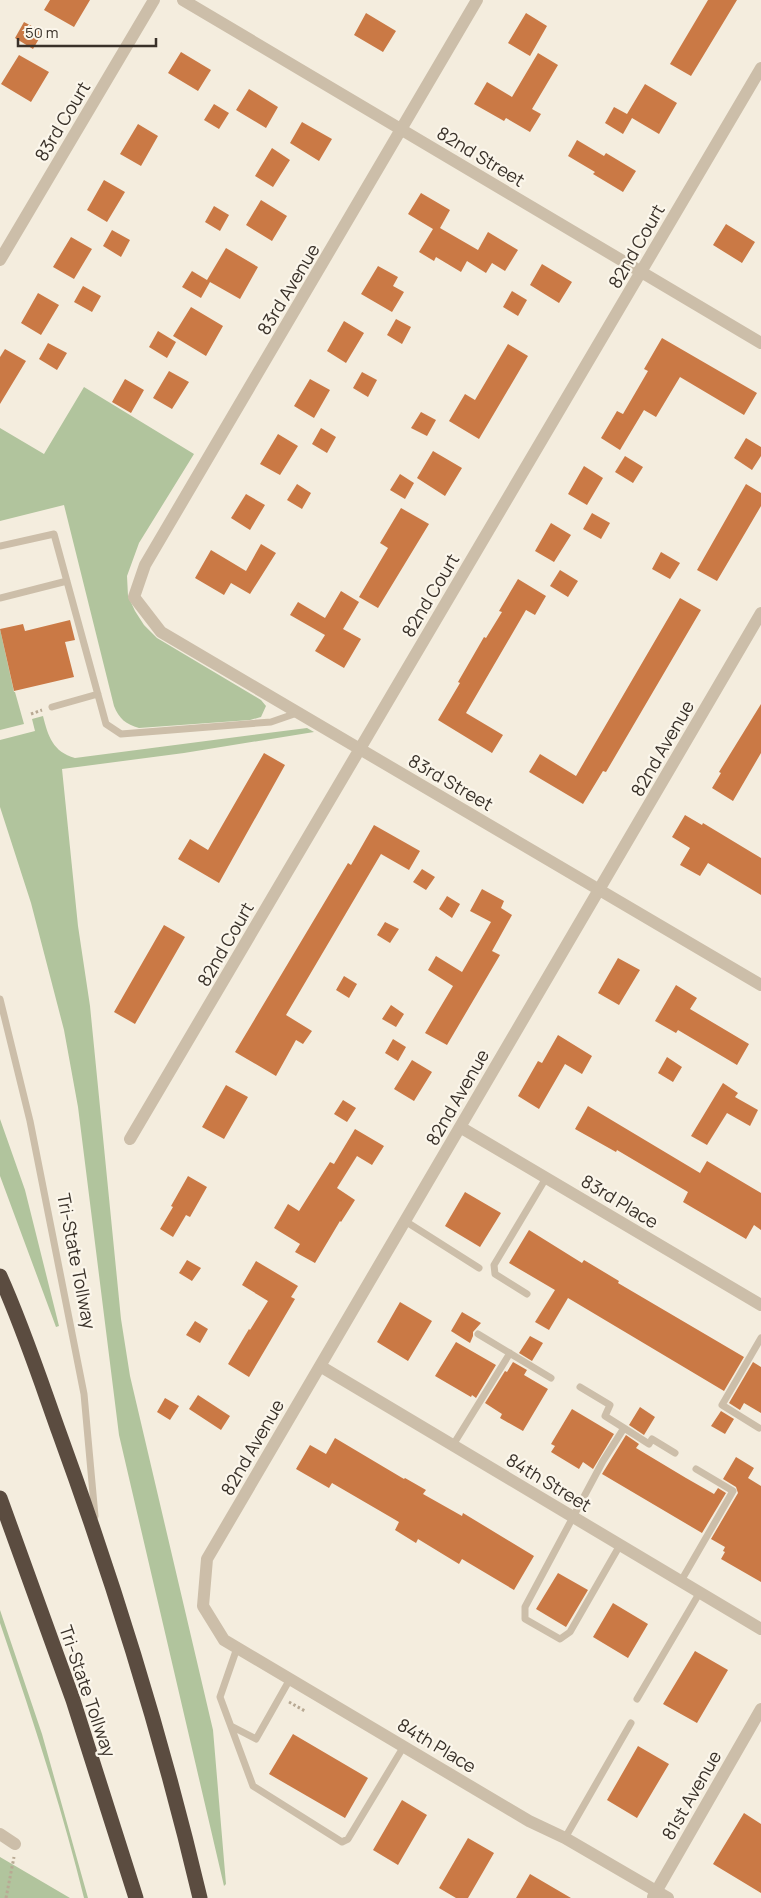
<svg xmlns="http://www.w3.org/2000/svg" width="761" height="1898" viewBox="0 0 761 1898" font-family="Manrope,sans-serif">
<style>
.green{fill:#b1c49d}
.building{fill:#ca7945}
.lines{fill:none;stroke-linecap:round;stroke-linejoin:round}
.path{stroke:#b8a993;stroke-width:3;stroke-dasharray:2.5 2.5;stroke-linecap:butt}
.service{stroke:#ccbea9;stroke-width:7}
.minor{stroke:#ccbea9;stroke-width:12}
.motorway{stroke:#5b4c40;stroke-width:15}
.labels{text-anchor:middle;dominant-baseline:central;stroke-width:4.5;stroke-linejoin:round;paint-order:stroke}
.street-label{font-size:18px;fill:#393129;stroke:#fbf6eb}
</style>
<rect width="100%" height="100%" fill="#f4edde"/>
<path class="green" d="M84,387L194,454L139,543L127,576L128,596L135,611L144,625L157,638L261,700L266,706L261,717L250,720L139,728C126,724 119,719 114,706L64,505L0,521V428L44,454Z
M0,629L14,692H15L24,724L0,730Z
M43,716C48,736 53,752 75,758L307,728L314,732L184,753L62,769L78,926L90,1006L121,1319L130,1376L213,1730L226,1884L224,1886L119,1435L78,1107L64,1030L31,903L0,807V740L35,731L32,719Z
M0,1119L25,1190L59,1326L56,1327L0,1176Z
M0,1610L42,1734L88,1898H84C61,1805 31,1714 0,1623Z
M0,1857L70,1898H0Z"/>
<path class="building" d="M50,0H90L74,27L44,10Z
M708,0H737L691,76L670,64Z
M366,13L396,31L383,52L354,35Z
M526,13L547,26L530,56L508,43Z
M24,22L43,32L33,49L15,38Z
M181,52L211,70L198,91L168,73Z
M538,53L558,65L532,109L541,114L530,132L506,118L504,121L474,104L487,82L512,97Z
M19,55L49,72L31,102L1,84Z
M645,84L677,103L659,134L632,118L623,134L605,123L614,107L627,114Z
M249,89L278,107L266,128L236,110Z
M214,104L229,113L219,129L204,120Z
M302,122L332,139L319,161L290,143Z
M138,124L158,136L141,166L120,154Z
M577,140L604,156L606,153L636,171L623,192L593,174L595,172L568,156Z
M272,148L290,160L273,187L255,176Z
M104,180L125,192L107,222L87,210Z
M421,193L450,210L440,228L478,250L488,232L518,250L505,271L492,263L486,273L467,261L461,272L436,257L434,261L419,252L433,229L408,214Z
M261,200L287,216L272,241L246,225Z
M214,206L229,215L220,231L205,222Z
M726,224L755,242L742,263L713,245Z
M112,230L130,240L121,257L103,246Z
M71,237L92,249L74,279L53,267Z
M226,248L258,267L240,299L210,282L201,298L182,287L192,271L207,280Z
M542,264L572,282L559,303L530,285Z
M378,266L398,277L393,286L404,292L392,312L361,294Z
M83,286L101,296L92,312L74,302Z
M512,291L527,300L518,316L503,307Z
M38,293L59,305L41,335L21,323Z
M191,307L223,326L206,356L173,336Z
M396,319L411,327L402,344L387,335Z
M344,321L364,333L346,363L327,351Z
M158,331L176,342L167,358L149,347Z
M662,338L757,393L744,415L680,377L656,417L644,410L620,450L601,438L617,411L623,414L648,371L644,369Z
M48,343L67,353L57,370L39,359Z
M508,344L528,356L479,439L449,421L465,394L475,400Z
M5,349L26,361L0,404V357Z
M169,371L189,382L172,409L153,398Z
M362,372L377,380L368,397L353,388Z
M125,379L144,390L131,413L112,402Z
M310,379L330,390L314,418L294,406Z
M421,412L436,420L427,436L411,428Z
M321,428L336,437L327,453L312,444Z
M278,434L298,446L280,475L260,464Z
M746,438L761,447V456L752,470L734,458Z
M433,451L462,468L445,496L417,478Z
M625,456L643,467L633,483L615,472Z
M584,466L603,478L587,505L568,494Z
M400,474L414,483L405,499L390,490Z
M297,484L311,493L302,509L287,500Z
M746,484L761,493V506L717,581L697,570Z
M246,494L265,505L250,530L231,518Z
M401,508L429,524L378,608L359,597L388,548L380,543Z
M592,513L610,523L601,539L583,529Z
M551,523L571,535L554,562L535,551Z
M261,544L276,553L250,594L231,583L224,595L195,578L211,550L246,571Z
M661,552L680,563L670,579L652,569Z
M560,570L578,581L568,597L550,586Z
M518,579L546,596L535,615L526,610L466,713L503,735L492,753L438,720L460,683L458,682L484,637L486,638L502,612L499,611Z
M341,591L359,602L343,629L361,639L344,668L315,651L325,635L290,615L298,602L325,618Z
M680,598L701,610L606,772L603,771L583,804L529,772L540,754L576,776Z
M70,620L75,640L65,642L74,677L14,691L0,629L23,624L25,631Z
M761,704V753L733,801L712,788L721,773L719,772Z
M264,753L285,765L219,883L178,859L190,839L208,850Z
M685,815L702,825L703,823L761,858V895L708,863L700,876L680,865L690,848L672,837Z
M374,825L420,851L409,870L381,854L286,1015L312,1031L303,1044L296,1040L276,1076L235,1052L348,863L351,865Z
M422,869L435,877L426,890L413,882Z
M482,889L504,901L501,908L512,915L492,951L500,955L447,1045L425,1033L453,986L428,970L436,956L462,972L491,922L470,911Z
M447,896L460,904L452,918L439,909Z
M385,922L399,929L390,943L377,935Z
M164,925L185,937L135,1024L114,1012Z
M618,958L640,970L619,1005L598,993Z
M344,976L357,984L349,998L336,990Z
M676,985L697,998L690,1009L749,1044L737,1065L678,1030L676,1033L655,1021Z
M391,1005L404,1014L396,1027L382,1019Z
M558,1035L592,1056L582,1074L565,1064L539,1109L518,1096L538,1061L542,1063Z
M393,1039L406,1047L398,1061L385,1053Z
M667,1057L682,1067L673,1082L658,1073Z
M412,1060L432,1072L414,1101L394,1089Z
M723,1083L738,1093L735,1097L758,1110L750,1126L727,1113L707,1145L691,1136Z
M226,1085L248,1097L224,1139L202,1127Z
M343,1100L356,1108L347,1122L334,1114Z
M588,1106L700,1173L707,1161L761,1193V1230L754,1225L746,1239L683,1202L688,1192L617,1150L616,1152L575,1129Z
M355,1129L384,1146L372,1165L357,1156L337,1188L355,1200L341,1222L340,1221L315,1263L295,1252L300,1244L274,1228L288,1204L299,1211L330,1162L334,1164Z
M188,1176L207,1187L190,1217L186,1215L173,1237L160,1229L173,1207L171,1206Z
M465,1192L501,1213L480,1247L445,1226Z
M529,1230L582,1263L584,1260L619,1281L618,1283L744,1357L724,1391L568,1298L549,1330L535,1322L555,1290L509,1263Z
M187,1260L201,1268L192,1281L179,1273Z
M256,1261L298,1286L291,1297L295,1299L249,1377L228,1364L249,1329L250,1330L268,1301L242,1285Z
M400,1302L432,1321L408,1361L377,1342Z
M462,1312L481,1323L473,1332V1336L470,1343L451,1331Z
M195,1321L208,1329L200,1343L186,1335Z
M530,1336L543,1343L532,1361L519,1353Z
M456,1342L496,1365L476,1398L472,1395L471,1397L435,1376Z
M513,1362L527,1370L524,1375L548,1389L523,1431L500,1418L502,1414L485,1403L505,1371L507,1372Z
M753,1362L761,1367V1413L744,1403L740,1410L729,1403Z
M198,1395L230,1416L221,1430L189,1409Z
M165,1398L179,1406L170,1420L157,1412Z
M640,1407L655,1417L644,1435L629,1425Z
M572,1409L614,1434L593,1469L583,1462L579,1469L551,1452L555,1446L551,1444Z
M721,1411L734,1419L725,1434L711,1426Z
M626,1435L639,1444L636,1448L686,1478L714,1494L718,1488L726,1493L702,1533L602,1474Z
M335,1438L404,1479L405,1478L426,1490L423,1494L462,1516L463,1513L534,1556L514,1590L462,1559L459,1564L418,1539L416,1543L395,1530L399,1522L332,1483L329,1488L296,1469L310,1445L326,1454Z
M736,1457L754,1468L748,1478L761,1486V1582L721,1559L725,1552L723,1551L725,1547L711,1539L738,1493L736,1487L723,1479Z
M558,1573L588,1590L566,1627L536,1609Z
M613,1603L648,1624L628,1658L593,1637Z
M695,1651L728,1670L697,1723L663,1704Z
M293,1734L368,1778L345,1818L269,1774Z
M638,1746L669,1764L637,1818L607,1800Z
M402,1800L427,1815L398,1865L373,1850Z
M744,1813L761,1824V1893L713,1864Z
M468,1838L494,1853L468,1898H456L439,1888Z
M530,1874L571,1898H516Z"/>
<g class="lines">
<path class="path" d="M31,714L42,710
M289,1702L305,1711
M6,1898L14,1857"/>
<path class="service" d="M0,546L54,534L106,724L121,734L271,722L297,713
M0,598L67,581
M52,707L98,694
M0,999L30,1121L84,1394L95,1516
M405,1221L479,1268
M527,1294L495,1274L494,1265L546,1178
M478,1334L551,1378
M580,1387L610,1405L605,1416L624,1428L603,1461L525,1607V1619L560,1639L570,1632L620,1545
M624,1428L649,1444L652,1439L675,1453
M759,1428L722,1405L761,1338
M453,1445L510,1353
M681,1581L733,1491L696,1469
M237,1648L220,1697L253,1786L342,1842L348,1839L404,1746
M637,1699L700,1592
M231,1726L256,1739L290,1679
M565,1838L631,1723"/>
<path class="minor" d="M183,0L761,343
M477,0L145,565L134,597L161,632L761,985
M0,260L154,0
M460,1127L761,1305
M130,1139L761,68
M320,1366L761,1629
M0,1834L15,1844
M653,1897L761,1709
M668,1898L565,1838L529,1821L224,1640L203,1606L207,1559L761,613"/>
<path class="motorway" d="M0,1276C23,1327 41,1382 60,1435C115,1586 163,1741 200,1898
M0,1498L73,1700L136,1898"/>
</g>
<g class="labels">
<g class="street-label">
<text transform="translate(62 121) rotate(-59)">83rd Court</text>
<text transform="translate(481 156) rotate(31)">82nd Street</text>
<text transform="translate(636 246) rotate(-60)">82nd Court</text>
<text transform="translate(288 289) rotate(-59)">83rd Avenue</text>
<text transform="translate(430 595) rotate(-59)">82nd Court</text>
<text transform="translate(662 748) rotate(-60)">82nd Avenue</text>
<text transform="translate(451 782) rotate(30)">83rd Street</text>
<text transform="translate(225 944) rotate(-60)">82nd Court</text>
<text transform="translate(457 1097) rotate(-60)">82nd Avenue</text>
<text transform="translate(620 1201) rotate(31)">83rd Place</text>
<text transform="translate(77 1261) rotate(79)">Tri-State Tollway</text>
<text transform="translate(252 1447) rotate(-60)">82nd Avenue</text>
<text transform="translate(549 1482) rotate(31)">84th Street</text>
<text transform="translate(88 1691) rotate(71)">Tri-State Tollway</text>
<text transform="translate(437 1745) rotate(31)">84th Place</text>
<text transform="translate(691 1795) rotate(-60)">81st Avenue</text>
</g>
</g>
<path d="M18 38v8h138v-8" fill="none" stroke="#393129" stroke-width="2.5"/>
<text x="25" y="38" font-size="15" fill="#393129" stroke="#fbf6eb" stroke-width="4" paint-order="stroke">50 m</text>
</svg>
